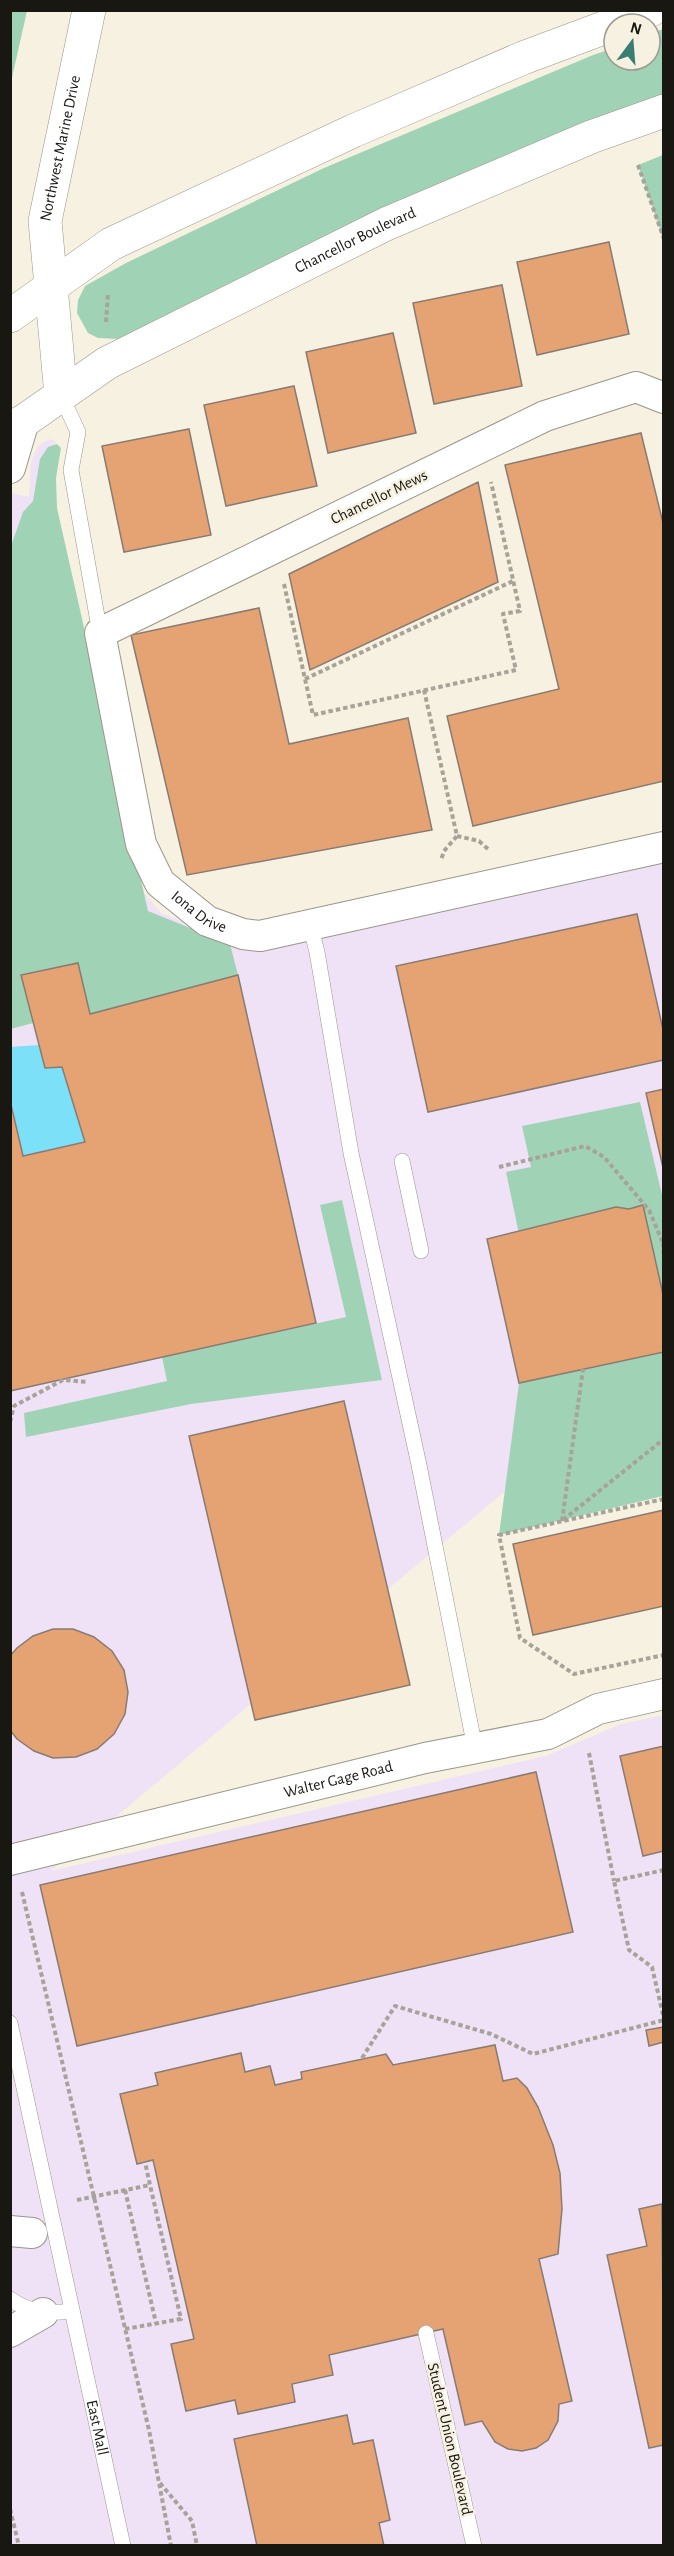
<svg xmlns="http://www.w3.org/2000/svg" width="674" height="2556" viewBox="0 0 674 2556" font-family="'Alegreya Sans',sans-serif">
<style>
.education{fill:#efe2f7}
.green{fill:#a0d3b5}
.water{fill:#7be0f8}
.building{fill:#e5a374;stroke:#887b72;stroke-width:1.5}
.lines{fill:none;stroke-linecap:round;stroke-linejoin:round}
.lane-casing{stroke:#9b9688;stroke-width:16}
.street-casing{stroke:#9b9688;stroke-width:32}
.secondary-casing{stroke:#9b9688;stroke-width:34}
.path{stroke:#a8a398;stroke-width:4;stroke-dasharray:4.5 3;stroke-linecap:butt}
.lane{stroke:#fff;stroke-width:15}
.street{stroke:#fff;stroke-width:30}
.secondary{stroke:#fff;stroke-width:33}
.labels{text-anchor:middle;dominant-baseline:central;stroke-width:5;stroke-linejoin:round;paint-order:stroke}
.street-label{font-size:16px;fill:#191712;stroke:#f7f1e2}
</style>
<rect width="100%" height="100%" fill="#f7f1e2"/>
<path class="education" d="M51,439L56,442L51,487L140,888L161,913L202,929L326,935L663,863V1359L51,1871L546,1756L621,1724L663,1715V2545H11L10,493L29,497L31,462L37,448L43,442Z"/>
<path class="green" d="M11,10L27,11L11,82L10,11Z
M663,29V96L313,243L119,339L98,338L88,333L77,313L78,300L85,286L126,263L324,168L593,55L614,48V60H650V34Z
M663,155V239L638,165Z
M57,444L61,448L56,478L57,508L148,911L230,944L238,975L90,1014L21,975L33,1023L11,1029V546L23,512L33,501L40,459L48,447Z
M640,1102L663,1199V1299L643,1206L629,1209L616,1207L523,1253L506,1172L531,1167L522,1126Z
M342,1200L382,1380L191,1404L26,1437L24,1413L167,1381L162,1357L346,1317L320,1205Z
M663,1352V1496L499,1535L519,1383Z"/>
<path class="water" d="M39,1045L45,1068L62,1067L85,1142L23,1156L11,1100L10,1047Z"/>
<path class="building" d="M609,242L629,334L537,355L517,262Z
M502,285L522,386L434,404L413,303Z
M393,333L416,433L328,453L306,352Z
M294,386L317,486L226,506L204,405Z
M189,429L211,535L124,552L102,446Z
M641,433L664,527V781L473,826L447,716L559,689L505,465Z
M478,482L498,582L310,670L289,574Z
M259,608L289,744L408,718L432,830L187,875L131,635Z
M637,914L664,1034V1060L428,1112L396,966Z
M78,963L90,1014L238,975L316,1323L10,1391V1100L23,1156L85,1142L62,1067L45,1068L21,975Z
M664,1089V1172L646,1093Z
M643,1205L664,1299V1352L519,1383L487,1239L616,1207L629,1209Z
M344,1401L410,1685L255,1720L189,1436Z
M664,1510V1606L533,1635L513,1544Z
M53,1629H73L94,1637L112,1651L124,1670L128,1692L125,1714L114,1734L97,1749L76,1757L53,1758L34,1751L17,1739L10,1730V1656L17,1648L33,1636Z
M664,1746V1851L643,1856L620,1756Z
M536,1772L573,1932L77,2046L40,1885Z
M664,2027V2042L649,2046L646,2030Z
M495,2045L503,2081L517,2078L527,2088L538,2107L553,2145L560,2173L562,2209L558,2254L539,2259L572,2401L559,2404L558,2421L548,2440L536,2448L522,2451L508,2449L495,2442L482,2421L465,2425L443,2329L329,2355L333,2375L292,2384L295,2402L238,2414L235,2400L186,2411L171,2344L194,2339L153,2160L137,2164L120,2094L158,2085L155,2073L241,2053L245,2072L270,2066L275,2085L302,2079L301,2072L386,2054L393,2065Z
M662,2204L664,2445L649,2448L607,2255L647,2246L639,2209Z
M347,2415L353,2444L373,2440L390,2520L379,2523L384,2546H257L234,2439Z"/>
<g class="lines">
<defs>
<g id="lane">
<path d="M61,395L78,432L71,470L100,633"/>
<path d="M310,925L317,952L351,1153L419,1465L475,1748"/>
<path d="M402,1161L421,1251"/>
<path id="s1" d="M10,2023L123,2546"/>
<path d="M10,2299C30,2313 48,2314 72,2311"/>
<path d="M426,2333L474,2546"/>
</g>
<g id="street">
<path id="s2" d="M664,398L636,387L545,416L100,633L141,844L160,883L207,921L243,934L260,936L664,847"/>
<path d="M10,468L24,421"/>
<path id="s3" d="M10,1860L425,1758L548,1734L598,1709L664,1694"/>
<path d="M10,2231L32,2233"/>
<path d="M10,2332L43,2313"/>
</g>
<g id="secondary">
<path d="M615,24L651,10"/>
<path d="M10,316L111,244L353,131L523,58L614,24"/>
<path id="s4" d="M61,395L45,221L89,10"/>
<path id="s5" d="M10,428L24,421L107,363L386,224L591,137L664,111"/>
</g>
</defs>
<use href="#lane" class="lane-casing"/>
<use href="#street" class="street-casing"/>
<use href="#secondary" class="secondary-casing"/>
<path class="path" d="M638,165L664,239
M106,322L108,293
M284,584L313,715L516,670L503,614L520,611L491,482
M305,679L513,581
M424,690L457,836L444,851L441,860
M457,836L479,841L488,849
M499,1167L585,1146L604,1157L649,1210L663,1243
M663,1243L664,1263
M10,1422L14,1406L63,1380L88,1382
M664,1499L499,1535L520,1638L574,1674L664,1655
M563,1520L664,1439
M562,1521L583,1369
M589,1753L614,1881
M664,1870L614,1881L629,1950L652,1967L664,2019
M22,1892L149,2430L171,2546
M362,2058L395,2006L491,2034L533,2054L664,2020
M125,2190L156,2323
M77,2200L150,2185L145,2162
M125,2329L181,2319L150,2185
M160,2483L192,2521L197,2546
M10,2509L19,2546"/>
<use href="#lane" class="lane"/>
<use href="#street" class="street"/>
<use href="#secondary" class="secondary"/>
</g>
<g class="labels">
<g class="street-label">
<text stroke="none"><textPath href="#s4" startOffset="249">Northwest Marine Drive</textPath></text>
<text stroke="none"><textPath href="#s5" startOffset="394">Chancellor Boulevard</textPath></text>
<text transform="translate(379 497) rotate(-26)">Chancellor Mews</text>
<text stroke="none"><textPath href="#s2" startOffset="928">Iona Drive</textPath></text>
<text stroke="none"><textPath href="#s3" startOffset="338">Walter Gage Road</textPath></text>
<text stroke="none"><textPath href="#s1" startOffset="414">East Mall</textPath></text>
<text transform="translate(450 2439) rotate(77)">Student Union Boulevard</text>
</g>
</g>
<rect width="674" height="2556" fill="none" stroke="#191712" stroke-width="24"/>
<g transform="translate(632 42) rotate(16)"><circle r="28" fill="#f7f1e2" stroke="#9e9a8f" stroke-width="1.5"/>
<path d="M0-4.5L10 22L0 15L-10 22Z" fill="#3a7e71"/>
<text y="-9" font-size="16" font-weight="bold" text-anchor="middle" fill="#191712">N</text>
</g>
</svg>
